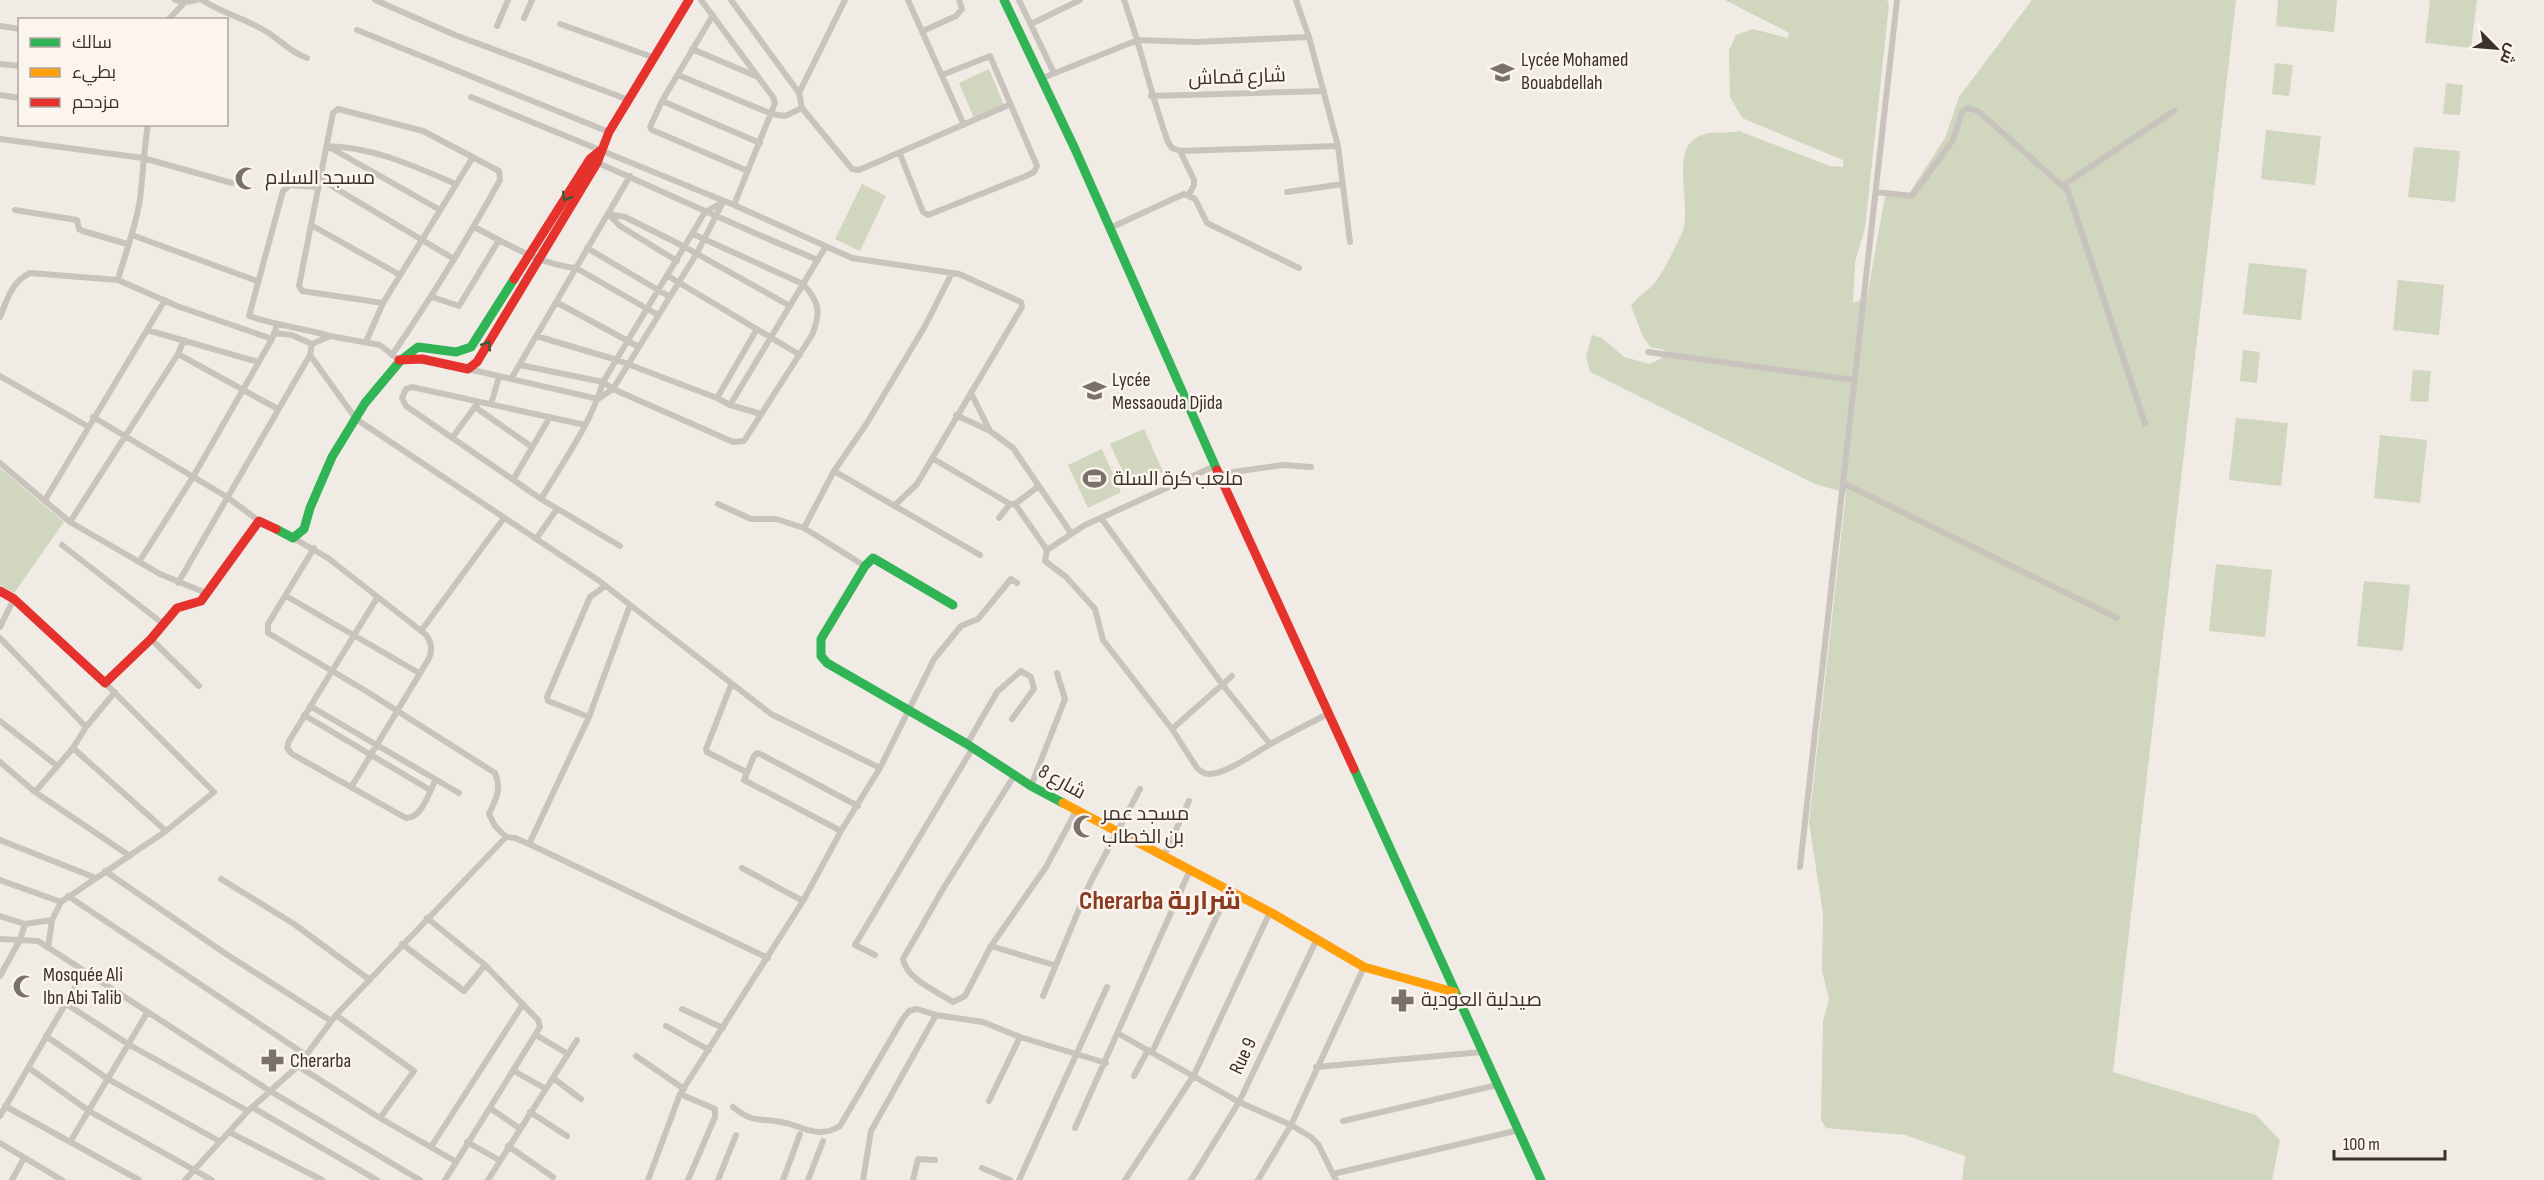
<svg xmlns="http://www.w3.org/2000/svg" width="2544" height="1180" viewBox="0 0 2544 1180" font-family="'Sofia Sans Condensed',Cairo,sans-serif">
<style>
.green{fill:#d1d6bf}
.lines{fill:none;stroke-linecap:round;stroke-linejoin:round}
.street{stroke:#c9c3be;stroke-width:6}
.fast{stroke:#30b455;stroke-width:9}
.slow{stroke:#ff9f0a;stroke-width:9}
.jam{stroke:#e5322d;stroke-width:9}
.oneway{stroke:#375e3a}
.labels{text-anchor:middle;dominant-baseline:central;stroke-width:5;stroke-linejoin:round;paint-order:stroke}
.poi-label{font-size:20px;fill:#3b302b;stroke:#fbf5ee;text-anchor:start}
.street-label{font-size:20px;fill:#3b302b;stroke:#fbf5ee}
.district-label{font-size:26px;font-weight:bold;fill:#8c3b22;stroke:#fbf5ee}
</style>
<rect width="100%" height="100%" fill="#f0ebe5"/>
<path class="green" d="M1725,0H1887L1889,5L1865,228L1855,262L1853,303L1867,297L1886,191L1908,195L1945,138L1959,97L2032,0H2236L2113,1072L2256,1115L2280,1140L2272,1180H1962L1965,1156L1905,1135L1826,1128L1821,1120L1823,1021L1829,999L1822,971L1823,913L1809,823L1846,493L1815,484L1590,372L1586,357L1592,335L1602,338L1624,357L1650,364L1662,358L1665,350L1650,347L1643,337L1631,306C1637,296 1646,293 1654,284C1661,276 1681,238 1684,227C1689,205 1675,157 1691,142C1704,128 1722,135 1739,131L1830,166L1843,167V160L1742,118L1730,97L1729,50L1736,35L1753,29L1788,38L1789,33Z
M2278,0H2337L2334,32L2276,26Z
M2430,0H2477L2471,48L2425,43Z
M2275,63L2293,65L2289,96L2272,94Z
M989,69L1004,105L974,118L959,83Z
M2446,83L2463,85L2460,115L2443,114Z
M2266,130L2321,136L2315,185L2261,179Z
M2414,147L2460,151L2455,202L2408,197Z
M862,184L886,196L860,251L835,239Z
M2249,263L2307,269L2301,320L2243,314Z
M2398,280L2444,285L2439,335L2393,330Z
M2243,350L2260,352L2257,383L2240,381Z
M2413,370L2431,371L2428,402L2410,401Z
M2236,418L2288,423L2281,486L2229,480Z
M1144,429L1163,472L1130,487L1110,444Z
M2380,435L2427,440L2420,503L2374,498Z
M1102,449L1121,492L1088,508L1068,465Z
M0,468L64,522L14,593L0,585Z
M2216,564L2272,570L2265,637L2209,631Z
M2364,581L2410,585L2403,651L2357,646Z"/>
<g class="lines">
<path class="street" d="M175,0L185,2
M202,0C222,13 246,19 267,32C283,42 288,51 307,58
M375,0L455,35L629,100
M701,0L773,97L775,103L734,205
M731,0L799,93L802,108L852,169L859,170L1011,104
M908,0L964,125
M1019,0L1054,73
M1124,0C1141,47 1151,95 1168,142L1172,148L1180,151L1338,146
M1296,0L1309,37L1338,146L1350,242
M713,15L662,101L650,127L652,130L748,171
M524,18L532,0
M168,20L185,2L197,0
M560,24L655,58
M1031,24L1080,0
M0,26L20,29
M497,26L508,0
M357,30L609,132
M923,31L956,16L962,9L959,0
M692,49L758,77
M0,64L20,66
M678,75L772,114L785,116L802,108
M1040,79L1138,40L1195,42L1309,37
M799,93L845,0
M0,95L20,98
M1151,96L1324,91
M471,97L734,205L852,258L959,274L1021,302L1022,307L917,484L894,506
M662,101L760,143
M0,139L143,158L232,183
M327,146C373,147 414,166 456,184
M329,147L440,210
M1180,151L1194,180V185L1189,194
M900,154L923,212L928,215L1026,176L1034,172L1037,166L990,56L942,75
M596,162C670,195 743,229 818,260
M320,179L454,259
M2062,186L2174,111
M318,187L290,185L283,191L249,316C275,325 302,328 330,336
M1287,192L1343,184
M1876,192L1912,196L1953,140L1962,112L1968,108L1978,111L2068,191L2145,424
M15,210L77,220L79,229L83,231L127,244
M608,214L625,217L685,247L790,306
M608,214L620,226L677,261
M311,225L400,275
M474,227C506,243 540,265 576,268L658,315
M1110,228L1184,194L1195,199L1207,223L1299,268
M132,235L257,281
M587,248L670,297
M668,276L800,355
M118,280C125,253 136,227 140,199C143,174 144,149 148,124
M432,297L459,306L499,240
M556,302L639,347
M383,303L302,291L299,286L333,113L338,109L423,131L499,171L500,180C467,240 431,298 392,355
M0,317C7,300 12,281 30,273L118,280L177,306L272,339
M147,330L258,362
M274,333L292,335L312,344L310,355L356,419L598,580L771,714L880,768
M536,336L617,360L717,398L730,405L761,414
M366,342L383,303L473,157
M312,344L330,336L380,345L395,357
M1648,352L1854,380
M178,354L278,409
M520,365L603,382L613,389L733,442L744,441L812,335C821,313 820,302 803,284L693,234
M468,369L598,399L613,389L697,253L723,202
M0,376L87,426
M511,379L630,176
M971,393L990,431
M717,398L757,329
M491,404L499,377
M730,405L826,246
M475,407L532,447
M956,415L990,431L1013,448L1071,533
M93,417L227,497L259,521
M585,425L412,387L406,389L402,398L406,406L541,499L620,546
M452,438L477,404
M932,458L1010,504H1015L1039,486
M0,463L70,522L160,574L206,593
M1215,466L1085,525L1047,550L1045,561L1066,577L1095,609L1103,640L1172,729L1197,768C1200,771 1204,774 1209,774C1226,774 1255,753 1269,745C1288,734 1308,724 1328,714
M834,471L980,555
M1219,474L1283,465L1311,467
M513,480L550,417
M1843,483L2117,618
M541,499C563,462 591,424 603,382L705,212L723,202
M45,500L165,300
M718,504L751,519H776L804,528L865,566
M1015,504L1047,550
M999,518L1010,504
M1101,518L1222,684L1270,744
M70,522L178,354L184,340
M804,528L834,471L867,423L925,326L952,273
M293,538L328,558L425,634C432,642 433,651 428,660L352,786
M536,539L557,509
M62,545L162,623
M314,548L268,624V633L366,691L495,773C502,789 496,799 489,814L495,826L506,837
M139,562L193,477L272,339L277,325
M178,583L310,355
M286,596L419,673
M377,598L289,741L287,748L292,754L406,818C421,819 429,793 435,781
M0,627L14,599
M421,631L504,518
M0,638L86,727
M151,639L199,686
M731,685L706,749L707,752L746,772
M310,706L459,793
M304,715L430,790
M589,717L548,701L547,697L590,597L605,586
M0,721L56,765
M1172,729L1232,676
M967,744L997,692L1021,671L1031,677L1034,689L1012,719
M73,748L166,831
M0,762L35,792L130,856
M1014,776L943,889L903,959C906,979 938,992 953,1002L965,996L991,946L1046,867L1076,811
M1031,786L1065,699L1057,673
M35,792L73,748L86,727L115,692
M841,831L744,780L754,756L757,753L762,755L858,806
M0,840L96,878
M529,844L589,717L630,605
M1164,856L1189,801
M1800,867L1897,0
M742,868L803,901
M105,871L226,954L331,1021
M221,879L294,924L370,980
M0,880L61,902L52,920L48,948
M68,896L306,1055
M61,902L166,831L214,792L105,683
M0,916L25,924L52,920
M427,918L485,965L538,1020L540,1027L445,1180
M0,939L20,940L25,924
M402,944L464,991L485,965
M991,946L1054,965
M875,955L855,945L972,749
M0,976L20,940L38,941L270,1091L420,1180
M1043,996L1090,883L1140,789
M65,1003L128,1044L248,1111
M682,1009L723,1028
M336,1015L414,1071L380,1118
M666,1026L709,1050
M1119,1034L1239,1102L1291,1125L1311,1137L1318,1144L1336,1180
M536,1035L568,1054
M46,1036L108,1079L219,1141
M1152,1052L1229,891
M636,1056L684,1089
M298,1066L380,1118L455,1161
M1316,1067L1482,1052
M29,1068L89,1111L212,1180
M514,1071L546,1089
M1134,1076L1148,1050
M553,1078L581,1099
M680,1094L715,1109V1117L688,1180
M989,1101L1020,1037
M5,1106L139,1180
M252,1107L377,1180
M733,1107C752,1123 759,1118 781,1122C804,1126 817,1140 840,1126L902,1020L909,1011L917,1009L936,1015L983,1022L1020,1037L1106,1063
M490,1108L519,1128
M530,1112L567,1136
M0,1116L84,972
M1343,1121L1497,1085
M1075,1128L1190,870
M229,1132L322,1180
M70,1142L147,1013
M467,1142L499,1160
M0,1143L62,1180
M508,1146L553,1177
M431,1147L523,1004
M982,1168L1010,1180
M1333,1174L1519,1130
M12,1180L24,1158
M185,1180L248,1111L298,1066L336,1015L506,837L515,838L529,844L768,958
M488,1180L577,1040
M648,1180L680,1094L803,901L841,831L880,768L934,659L961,626L978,619L1011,579L1017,583
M718,1180L736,1135
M783,1180L800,1134
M808,1180L823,1141
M863,1180L871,1131L936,1015
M913,1180L918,1159L935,1160
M1019,1180L1107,987
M1125,1180L1194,1075L1270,912
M1191,1180L1239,1102L1316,941
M1258,1180L1291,1125L1364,967"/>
<path class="fast" d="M1004,0L1075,149L1217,470
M276,529L293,538L304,529L310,508L332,457L365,403L401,360L418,347L456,352L471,347L514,279
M953,605L873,558L865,566L821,639V656L827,663L967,744L1031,786L1063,803
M1354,769L1541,1180"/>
<path class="slow" d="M1063,803L1270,912L1364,967L1454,992"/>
<path class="jam" d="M514,279L590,159L601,150
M399,360L422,359L468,369L477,362L597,163L609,132L689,0
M1217,470L1354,769
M0,591L14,599L105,683L151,639L177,608L201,601L259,521L276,529"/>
</g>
<defs><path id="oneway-chevron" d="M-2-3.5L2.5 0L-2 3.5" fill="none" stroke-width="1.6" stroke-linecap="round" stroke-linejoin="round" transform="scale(1.5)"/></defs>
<g class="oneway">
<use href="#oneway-chevron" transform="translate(566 197) rotate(122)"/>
<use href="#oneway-chevron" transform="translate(487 345) rotate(-59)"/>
</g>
<defs>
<symbol id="school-bare" viewBox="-9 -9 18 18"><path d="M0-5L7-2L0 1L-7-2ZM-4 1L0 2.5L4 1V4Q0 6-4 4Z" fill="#7a716c" stroke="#fbf5ee" stroke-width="2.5" paint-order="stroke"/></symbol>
<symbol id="mosque-bare" viewBox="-9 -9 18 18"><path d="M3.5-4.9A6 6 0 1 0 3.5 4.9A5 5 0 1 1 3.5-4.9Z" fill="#7a716c" stroke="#fbf5ee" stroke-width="2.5" paint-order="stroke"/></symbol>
<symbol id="stadium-bare" viewBox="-9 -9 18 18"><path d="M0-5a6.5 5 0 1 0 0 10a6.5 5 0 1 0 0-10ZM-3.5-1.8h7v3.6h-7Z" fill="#7a716c" stroke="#fbf5ee" stroke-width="2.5" paint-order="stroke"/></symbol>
<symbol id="pharmacy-bare" viewBox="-9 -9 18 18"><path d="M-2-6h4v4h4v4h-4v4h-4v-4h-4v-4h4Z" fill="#7a716c" stroke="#fbf5ee" stroke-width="2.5" paint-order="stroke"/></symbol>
</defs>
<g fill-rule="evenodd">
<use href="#school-bare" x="1486" y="56" width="33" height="33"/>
<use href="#mosque-bare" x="230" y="162" width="33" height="33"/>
<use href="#school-bare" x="1078" y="374" width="33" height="33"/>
<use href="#stadium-bare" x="1078" y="462" width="33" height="33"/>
<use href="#mosque-bare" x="1068" y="810" width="33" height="33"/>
<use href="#mosque-bare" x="8" y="970" width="33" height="33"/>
<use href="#pharmacy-bare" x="1386" y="984" width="33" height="33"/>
<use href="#pharmacy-bare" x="256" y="1044" width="33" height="33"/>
</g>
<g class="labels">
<g class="poi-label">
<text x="1521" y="60">Lycée Mohamed<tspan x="1521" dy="23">Bouabdellah</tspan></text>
<text x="265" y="178">مسجد السلام</text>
<text x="1112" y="380">Lycée<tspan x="1112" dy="23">Messaouda Djida</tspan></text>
<text x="1113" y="479">ملعب كرة السلة</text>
<text x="1102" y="814">مسجد عمر<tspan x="1102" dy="23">بن الخطاب</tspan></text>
<text x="43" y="975">Mosquée Ali<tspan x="43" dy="23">Ibn Abi Talib</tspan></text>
<text x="1421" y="1000">صيدلية العودية</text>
<text x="290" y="1061">Cherarba</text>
</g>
<g class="street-label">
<text transform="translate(1237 77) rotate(-2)">شارع قماش</text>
<text transform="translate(1062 782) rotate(29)">شارع 8</text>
<text transform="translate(1243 1056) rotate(-65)">Rue 9</text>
</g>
<g class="district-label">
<text x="1160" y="901">Cherarba شراربة</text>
</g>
</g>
<rect x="18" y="18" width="210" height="108" fill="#fbf5ee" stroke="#aea6a0" stroke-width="1.5"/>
<rect x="30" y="38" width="30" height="9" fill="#30b455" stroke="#aea6a0" stroke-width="1.5"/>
<text x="72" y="48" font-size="18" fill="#3b302b">سالك</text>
<rect x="30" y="68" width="30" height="9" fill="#ff9f0a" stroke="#aea6a0" stroke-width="1.5"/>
<text x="72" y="78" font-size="18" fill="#3b302b">بطيء</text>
<rect x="30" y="98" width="30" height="9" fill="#e5322d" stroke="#aea6a0" stroke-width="1.5"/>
<text x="72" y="108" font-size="18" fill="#3b302b">مزدحم</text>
<g transform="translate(2496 48) rotate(115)" stroke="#fbf5ee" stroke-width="4.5" paint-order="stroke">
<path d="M0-4.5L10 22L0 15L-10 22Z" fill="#3b302b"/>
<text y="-9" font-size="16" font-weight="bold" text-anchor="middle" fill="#3b302b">ش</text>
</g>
<path d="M2334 1150v9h111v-9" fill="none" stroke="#3b302b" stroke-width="3"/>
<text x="2343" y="1150" font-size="18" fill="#3b302b" stroke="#fbf5ee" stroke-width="4.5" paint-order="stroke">100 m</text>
</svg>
